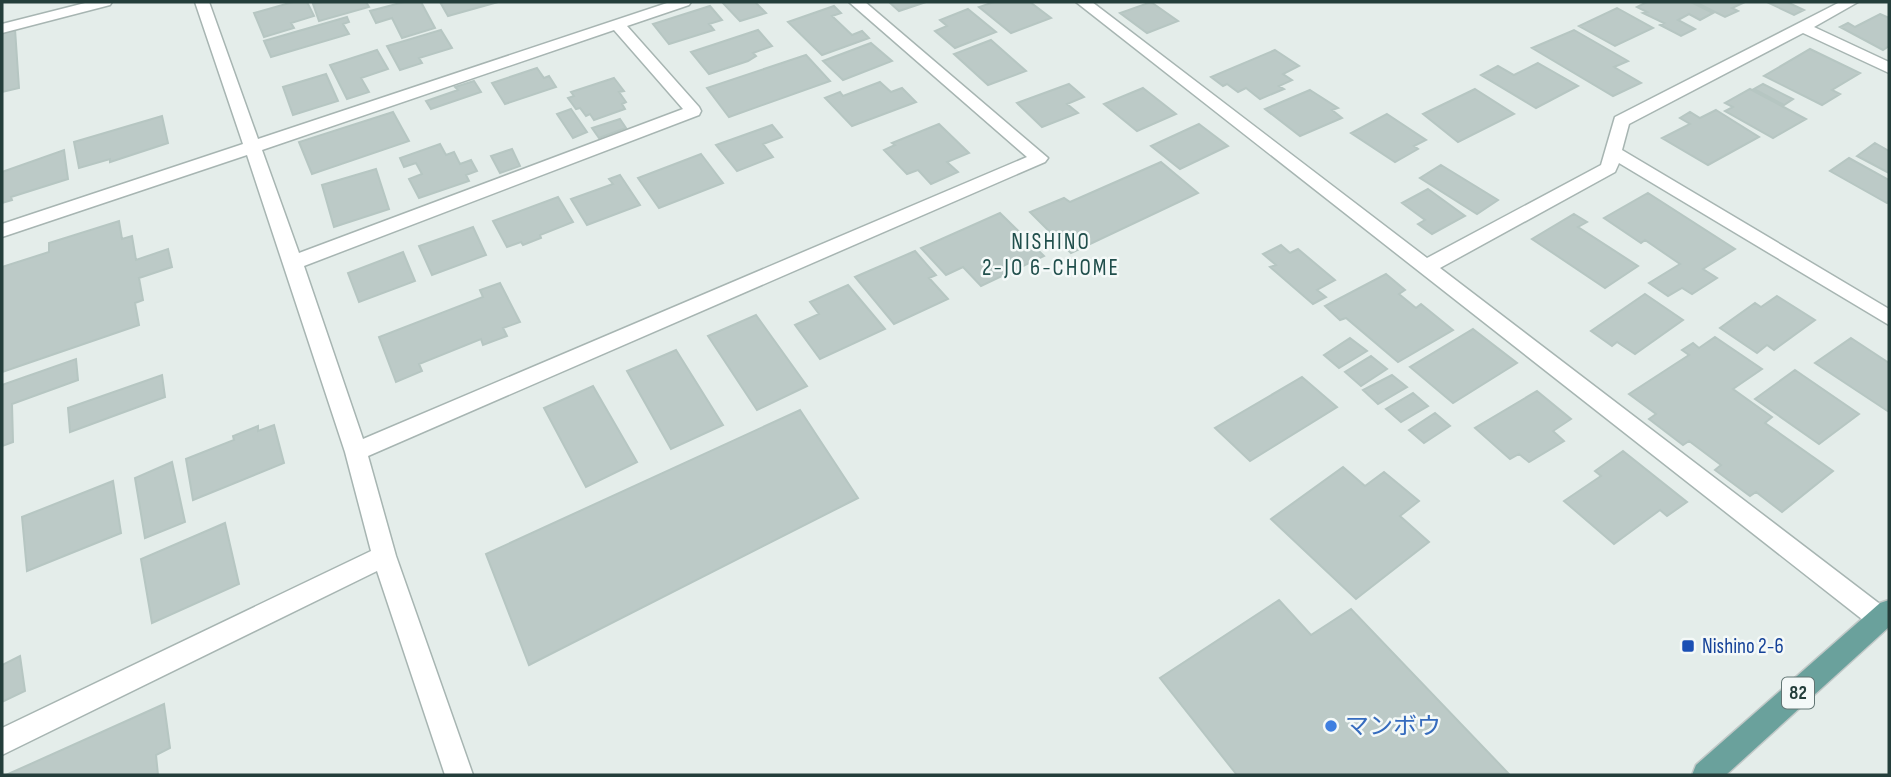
<svg xmlns="http://www.w3.org/2000/svg" width="1891" height="777" viewBox="0 0 1891 777" font-family="'Sofia Sans Condensed','Noto Sans JP',sans-serif">
<style>
.building{fill:#bccac7;stroke:#b6c6c2;stroke-width:2}
.lines{fill:none;stroke-linecap:round;stroke-linejoin:round}
.service-casing{stroke:#a7b5b2;stroke-width:3}
.minor-casing{stroke:#a7b5b2;stroke-width:3}
.primary-casing{stroke:#c2c9c8;stroke-width:3}
.service{fill:#fff;fill-rule:evenodd}
.minor{fill:#fff;fill-rule:evenodd}
.primary{fill:#6aa19c;fill-rule:evenodd}
.transit-dot{fill:#1a4fb4;stroke:#f4f9f8;stroke-width:2.5}
.shop-dot{fill:#3f7fe0;stroke:#f4f9f8;stroke-width:2.5}
.labels{text-anchor:middle;dominant-baseline:central;stroke-width:5;stroke-linejoin:round;paint-order:stroke}
.shield{fill:#f4f9f8;stroke:#627674;stroke-width:2}
.shield-label{font-size:19px;font-weight:bold;fill:#243e3b}
.transit-label{font-size:21px;fill:#164399;stroke:#f4f9f8;text-anchor:start}
.neighbourhood-label{font-size:23px;letter-spacing:2px;fill:#204f4c;stroke:#f4f9f8}
.near-shop-label{font-size:24px;fill:#366cbe;stroke:#f4f9f8;text-anchor:start}
</style>
<rect width="100%" height="100%" fill="#e4edea"/>
<path class="building" d="M293,2H307L314,16L291,23L294,28L264,37L254,13Z
M322,2H366L369,7L319,21L313,4Z
M404,2H421L435,28L402,38L392,18L376,23L370,11Z
M440,2H498L448,16Z
M722,2H755L766,13L740,21Z
M889,2H926L899,11Z
M994,2H1030L1051,18L1011,33L979,7Z
M1151,2L1178,21L1147,33L1120,13Z
M1647,2H1691L1713,13L1700,20L1689,14L1678,20L1695,29L1681,36L1660,25L1664,23L1643,13L1647,12L1637,7Z
M1695,2H1745L1732,8L1738,11L1725,17Z
M1767,2H1787L1804,10L1794,15Z
M710,6L722,20L709,24L714,30L669,44L653,24Z
M834,6L841,13L832,16L852,35L862,31L869,38L822,55L788,22Z
M1617,8L1653,28L1615,46L1579,26Z
M968,9L996,32L955,48L935,31L947,26L940,20Z
M1880,14L1889,18V46L1883,50L1840,27L1848,23L1855,27Z
M347,17L349,22L343,24L349,34L271,57L264,41Z
M15,29L19,88L2,92V32Z
M441,30L452,48L419,58L422,63L400,70L387,46Z
M758,30L772,46L753,53L756,56L748,61L709,74L691,52Z
M1574,30L1628,61L1614,67L1641,83L1613,96L1532,48Z
M991,40L1026,71L988,85L954,54Z
M871,43L892,61L843,80L823,61Z
M1810,49L1860,73L1832,90L1840,94L1822,105L1764,76Z
M377,50L388,69L361,78L369,92L347,99L330,65Z
M1275,50L1299,66L1283,74L1292,80L1279,86L1284,89L1260,99L1246,88L1238,92L1227,84L1223,86L1211,77Z
M806,55L830,81L729,117L707,88Z
M1538,63L1578,86L1536,108L1481,75L1498,66L1514,75Z
M537,68L544,78L549,76L556,87L505,104L492,83Z
M326,74L338,101L293,115L283,87Z
M614,78L624,91L619,92L626,102L622,104L625,109L594,120L590,114L586,116L580,108L576,109L568,98L574,96L571,92Z
M474,81L481,92L431,109L426,101L458,90L455,87Z
M880,82L891,92L902,88L916,102L852,126L825,98L840,92L843,96Z
M1069,84L1084,97L1067,104L1078,113L1042,127L1017,103Z
M1763,84L1793,99L1784,105L1754,89Z
M1143,88L1176,114L1137,131L1104,104Z
M1475,89L1514,114L1458,142L1423,114Z
M1750,89L1806,119L1773,138L1725,111L1733,107L1725,103Z
M1310,90L1338,108L1332,110L1342,118L1300,136L1265,109Z
M571,109L587,132L573,138L557,114Z
M1716,110L1759,137L1708,165L1662,138L1690,124L1680,118L1690,112L1700,118Z
M393,112L409,141L312,174L299,142Z
M1387,114L1426,140L1414,146L1418,149L1395,162L1351,133Z
M162,116L168,143L110,162V159L79,168L74,142Z
M620,119L626,128L599,138L592,128Z
M939,124L969,153L947,162L958,172L931,184L918,170L907,174L884,150L895,145L892,143Z
M1199,124L1228,146L1180,169L1151,146Z
M772,125L782,137L763,144L773,157L737,171L716,145Z
M1875,143L1889,151V173L1857,156Z
M440,144L446,155L454,152L460,164L471,160L477,171L466,175L469,181L419,198L409,179L422,174L416,163L404,167L400,158Z
M512,149L520,166L500,173L491,156Z
M64,150L68,179L11,197L12,200L2,203V172Z
M701,154L723,183L659,208L638,178Z
M1849,158L1889,180V201L1887,203L1830,171Z
M1161,162L1198,193L1071,253L1030,212L1064,198L1070,202Z
M1441,165L1498,200L1477,214L1420,178Z
M376,169L389,209L334,227L322,185Z
M620,175L640,205L587,225L571,199L613,184L609,179Z
M1428,189L1465,216L1432,234L1418,224L1425,220L1402,203Z
M1648,193L1735,249L1703,269L1717,278L1692,294L1682,288L1668,296L1649,283L1680,264L1645,240L1641,243L1604,218Z
M558,197L573,222L540,235L541,238L523,245L521,242L507,247L493,221Z
M1000,213L1044,256L981,286L963,267L946,275L921,248Z
M1574,214L1587,222L1578,227L1638,266L1605,288L1532,239Z
M119,221L122,239L132,236L136,260L168,249L172,267L139,278L143,300L135,303L139,325L2,372V267L49,252V243Z
M473,227L486,255L432,275L419,246Z
M1281,245L1290,253L1298,249L1335,280L1317,290L1326,297L1313,304L1270,267L1276,265L1263,254Z
M915,251L936,275L929,278L948,299L894,324L855,277Z
M403,252L415,281L359,302L348,273Z
M1386,274L1405,290L1399,294L1416,308L1421,304L1453,330L1398,362L1346,318L1340,320L1325,306Z
M500,283L520,322L503,328L507,336L483,345L481,339L419,364L422,371L396,382L379,337L483,297L480,290Z
M848,285L885,329L820,359L795,325L819,314L810,302Z
M1645,294L1683,320L1635,354L1617,342L1612,346L1591,331Z
M1777,296L1815,320L1774,350L1767,345L1757,353L1720,328L1755,303L1761,307Z
M756,315L807,386L757,410L708,336Z
M1473,329L1517,363L1453,403L1410,367Z
M1715,337L1762,369L1733,389L1772,417L1765,423L1833,471L1782,512L1756,492L1750,496L1715,470L1721,465L1689,441L1683,445L1649,419L1656,414L1629,394L1689,355L1682,350L1693,343L1699,348Z
M1350,338L1367,351L1339,368L1324,355Z
M1851,338L1889,363V412L1815,363Z
M676,350L723,425L671,449L627,371Z
M1371,356L1387,369L1361,386L1345,372Z
M76,359L78,380L12,404L13,442L2,446V385Z
M1795,370L1859,414L1819,444L1755,399Z
M162,375L165,397L70,432L68,408Z
M1392,375L1407,387L1378,404L1363,390Z
M1302,377L1337,407L1250,461L1215,428Z
M593,386L637,462L586,487L544,408Z
M1537,391L1571,419L1553,431L1564,441L1529,462L1519,454L1510,459L1475,428Z
M1413,393L1428,406L1401,422L1386,409Z
M800,410L858,498L529,665L486,554Z
M1435,413L1450,426L1424,443L1409,430Z
M274,425L284,463L193,500L186,459L234,440L233,436L258,426V431Z
M1623,451L1687,502L1667,516L1660,510L1614,544L1564,501L1601,476L1595,471Z
M172,462L185,522L145,538L135,478Z
M1343,467L1365,486L1384,472L1419,501L1400,516L1429,542L1356,599L1271,519Z
M113,481L121,533L27,571L22,517Z
M225,523L239,584L152,623L141,559Z
M1279,600L1311,635L1351,609L1508,773L1237,775L1160,678Z
M20,656L25,691L2,702V665Z
M164,704L170,748L156,755L158,775H6Z"/>
<g class="lines">
<defs>
<path id="service" d="M89,2H112L110,5L2,33V24Z"/>
<path id="minor" d="M195,2H209L258,139L670,2H691L689,5L627,26L699,107L701,111L699,115L304,266L363,439L1027,157L849,2H865L1048,158L1045,162L368,456L396,556L473,775H445L377,571L2,755V728L371,551L345,452L247,155L2,237V224L243,144ZM614,30L683,109L299,253L262,150Z
M1076,2H1092L1427,258L1601,165L1615,117L1840,2H1858L1814,27L1889,62V73L1803,33L1629,124L1622,150L1889,309V325L1619,163L1615,172L1440,268L1889,611V627L1881,630L1872,627Z"/>
<path id="primary" d="M1889,600V627L1726,775H1692L1696,765L1880,603Z"/>
</defs>
<use href="#service" class="service-casing"/>
<use href="#minor" class="minor-casing"/>
<use href="#primary" class="primary-casing"/>
<use href="#service" class="service"/>
<use href="#minor" class="minor"/>
<use href="#primary" class="primary"/>
</g>
<rect class="transit-dot" x="1681" y="639" width="14" height="14" rx="3.5"/>
<circle class="shop-dot" cx="1331" cy="726" r="7"/>
<g class="labels">
<rect class="shield" x="1782" y="677.5" width="32" height="31" rx="5"/>
<g class="shield-label">
<text x="1798" y="693">82</text>
</g>
<g class="transit-label">
<text x="1702" y="646">Nishino 2-6</text>
</g>
<g class="neighbourhood-label">
<text x="1051" y="242">NISHINO<tspan x="1051" dy="26">2-JO 6-CHOME</tspan></text>
</g>
<g class="near-shop-label">
<text x="1345" y="726">マンボウ</text>
</g>
</g>
<rect width="1891" height="777" fill="none" stroke="#243e3b" stroke-width="7"/>
</svg>
